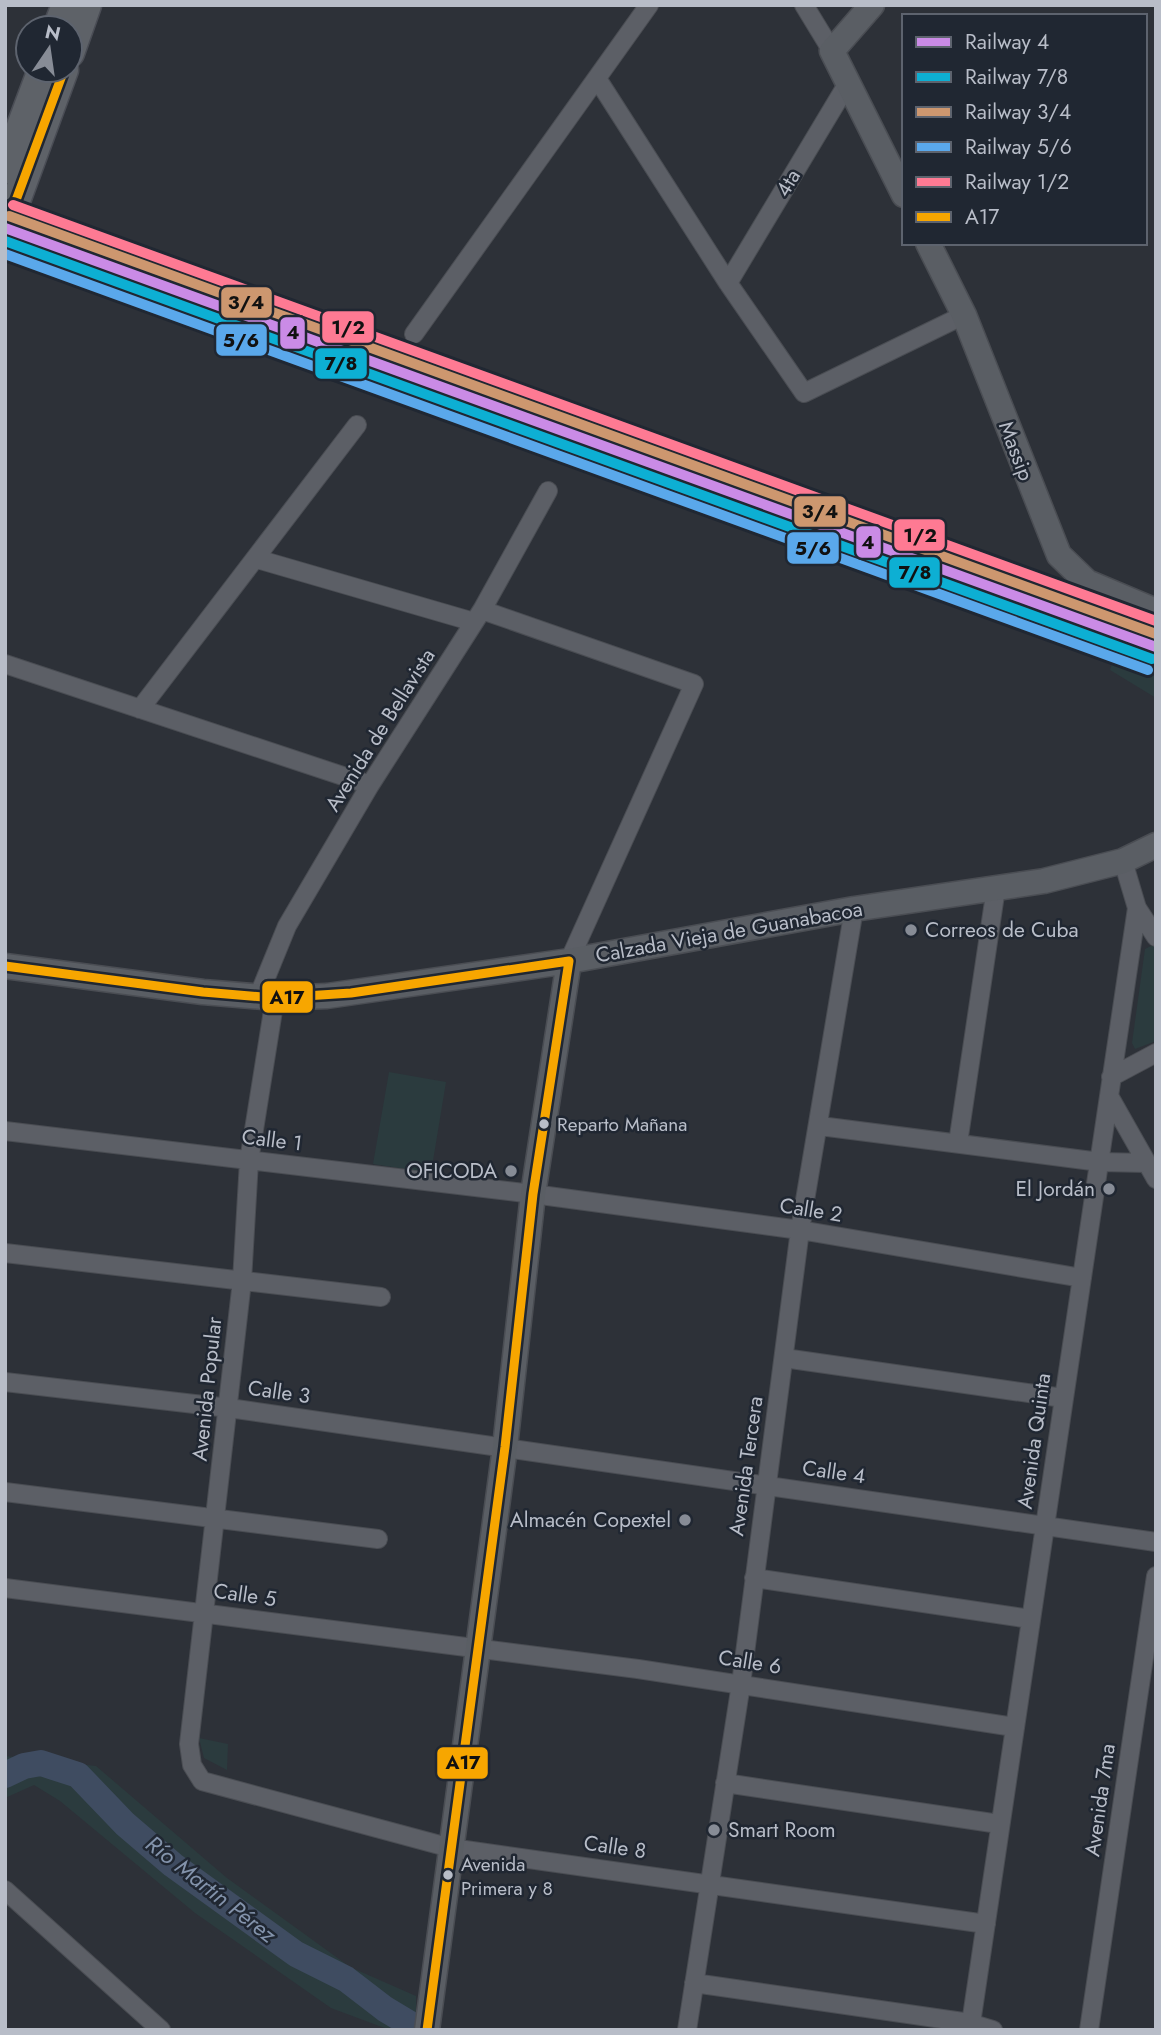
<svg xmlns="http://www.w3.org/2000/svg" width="1161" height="2035" viewBox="0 0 1161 2035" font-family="Jost,sans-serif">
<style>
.green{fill:#2b3b3e}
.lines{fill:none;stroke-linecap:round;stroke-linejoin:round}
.river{stroke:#3f4c61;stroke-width:26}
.street-casing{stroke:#4a4d53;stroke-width:20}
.secondary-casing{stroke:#4a4d53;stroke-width:27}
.primary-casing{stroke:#4a4d55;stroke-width:31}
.street{stroke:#5c5f66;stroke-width:18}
.secondary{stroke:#5a5e64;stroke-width:24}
.primary{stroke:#5e6268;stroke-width:28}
.rail-casing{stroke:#5a5e64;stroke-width:7}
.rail{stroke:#202732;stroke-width:4.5;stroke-dasharray:13;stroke-linecap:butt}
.bus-1-casing{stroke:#202732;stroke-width:14}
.bus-1{stroke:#f7a600;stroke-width:9}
.rail-1-casing{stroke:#202732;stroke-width:16}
.rail-2-casing{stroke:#202732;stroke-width:16}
.rail-3-casing{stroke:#202732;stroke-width:16}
.rail-4-casing{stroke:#202732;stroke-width:16}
.rail-5-casing{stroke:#202732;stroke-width:16}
.rail-1{stroke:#ca8be6;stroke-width:10}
.rail-2{stroke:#0dafd3;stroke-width:10}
.rail-3{stroke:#cd976f;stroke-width:10}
.rail-4{stroke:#5aa8eb;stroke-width:10}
.rail-5{stroke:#fe7a93;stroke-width:10}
.poi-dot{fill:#878c96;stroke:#202732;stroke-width:2.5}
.bus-dot{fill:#b8bdc8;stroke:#202732;stroke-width:2.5}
.labels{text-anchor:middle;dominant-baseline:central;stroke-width:5;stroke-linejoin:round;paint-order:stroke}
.bus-label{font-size:19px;fill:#b8bdc8;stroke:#202732;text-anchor:start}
.street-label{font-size:21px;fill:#b8bdc8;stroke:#202732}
.poi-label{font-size:21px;fill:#b8bdc8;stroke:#202732;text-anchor:end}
.water-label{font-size:23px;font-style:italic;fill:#8393ab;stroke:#202732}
.line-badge{stroke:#202732;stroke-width:2.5}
.pale-badge-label{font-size:19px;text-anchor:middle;font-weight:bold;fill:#111}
</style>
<rect width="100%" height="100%" fill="#2d3138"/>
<path class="green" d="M1128,610L1156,622V698L1110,670Z
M1153,945L1156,947V1041L1135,1049L1132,1043L1145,949Z
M389,1072L446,1082L431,1173L373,1164Z
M199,1738L228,1744L227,1770L204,1758Z
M5,1756L96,1766L227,1878L350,1967L416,1996V2030H390L331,2008L195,1913L60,1801L34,1785L5,1798Z"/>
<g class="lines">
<path class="river" d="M5,1775L24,1766L41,1763L78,1775L125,1824L173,1865L296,1954L346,1979L385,2009L420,2030"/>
<defs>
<path id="street" d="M804,5L832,51
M598,80L728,283L804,393L964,315
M728,283L848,83
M414,334L649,5
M257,559L474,622
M482,610L694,684L569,961
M5,664L370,785
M140,709L357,425
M1137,908L1156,937
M258,997L287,926L370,785L482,610L548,491
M275,998L249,1161L242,1281L189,1744L192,1765L202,1781L451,1848L986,1924
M1111,1077L1156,1053
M1109,1096L1156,1179
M820,1126L1100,1162L1146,1163
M5,1131L533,1194L800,1230L1082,1278
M958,1143L996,888
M5,1253L381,1297
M784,1358L1063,1398
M5,1382L229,1408L1156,1542
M5,1492L378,1539
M754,1578L1030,1619
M5,1588L638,1669L1014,1727
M725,1783L999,1824
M5,1890L161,2030
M694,1983L970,2023L993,2030
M687,2030L741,1684L800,1230L854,909
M970,2030L1137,908L1123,861
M1089,2030L1156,1576"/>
<path id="secondary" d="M872,5L832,51L904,195
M928,243L964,315L1059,555L1087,582L1156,611
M5,966L203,992L275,998L327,996L569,961L854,909L1044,881L1123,861L1156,845
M427,2030L505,1447L533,1194L569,961"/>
<path id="primary" d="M57,28L66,5
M70,53L87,5
M5,169L42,70
M5,231L64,70"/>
</defs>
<use href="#street" class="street-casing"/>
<use href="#secondary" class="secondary-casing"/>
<use href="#primary" class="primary-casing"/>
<use href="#street" class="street"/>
<use href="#secondary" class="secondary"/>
<use href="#primary" class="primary"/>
<defs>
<path id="rail" d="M5,240L1156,657"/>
</defs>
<use href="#rail" class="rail-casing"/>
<use href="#rail" class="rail"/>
<defs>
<path id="bus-1" d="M5,230L64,70
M5,966L203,992L275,998L351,993L569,961
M427,2030L505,1447L533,1194L569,961"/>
</defs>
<use href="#bus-1" class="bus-1-casing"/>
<use href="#bus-1" class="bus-1"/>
<defs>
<path id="rail-1" d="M5,228L1156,647"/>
<path id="rail-2" d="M5,241L1152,659"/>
<path id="rail-3" d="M9,216L1156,634"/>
<path id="rail-4" d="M5,254L1148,670"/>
<path id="rail-5" d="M13,205L1156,621"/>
</defs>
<use href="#rail-1" class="rail-1-casing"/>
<use href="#rail-2" class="rail-2-casing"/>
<use href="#rail-3" class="rail-3-casing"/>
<use href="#rail-4" class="rail-4-casing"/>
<use href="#rail-5" class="rail-5-casing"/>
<use href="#rail-1" class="rail-1"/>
<use href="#rail-2" class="rail-2"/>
<use href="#rail-3" class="rail-3"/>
<use href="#rail-4" class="rail-4"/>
<use href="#rail-5" class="rail-5"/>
</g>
<g class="poi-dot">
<circle cx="911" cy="930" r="7"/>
<circle cx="511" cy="1171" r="7"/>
<circle cx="1109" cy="1189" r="7"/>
<circle cx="685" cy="1520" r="7"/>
<circle cx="714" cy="1830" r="7"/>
</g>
<g class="bus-dot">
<circle cx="544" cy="1124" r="6"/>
<circle cx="448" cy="1875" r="6"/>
</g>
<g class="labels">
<g class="bus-label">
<text x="557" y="1124">Reparto Mañana</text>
<text x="461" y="1864">Avenida<tspan x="461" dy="24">Primera y 8</tspan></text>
</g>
<g class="street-label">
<text transform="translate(788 183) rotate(-59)">4ta</text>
<text transform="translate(1016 451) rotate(69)">Massip</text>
<text transform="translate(380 730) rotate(-58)">Avenida de Bellavista</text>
<text transform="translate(729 932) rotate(-10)">Calzada Vieja de Guanabacoa</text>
<text transform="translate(272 1140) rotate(7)">Calle 1</text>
<text transform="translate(811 1210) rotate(9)">Calle 2</text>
<text transform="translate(207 1389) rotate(-84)">Avenida Popular</text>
<text transform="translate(279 1392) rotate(8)">Calle 3</text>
<text transform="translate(1034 1441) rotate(-82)">Avenida Quinta</text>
<text transform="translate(746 1466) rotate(-82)">Avenida Tercera</text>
<text transform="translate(834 1472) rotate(8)">Calle 4</text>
<text transform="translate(245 1595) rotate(8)">Calle 5</text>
<text transform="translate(750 1662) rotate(9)">Calle 6</text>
<text transform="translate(1100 1800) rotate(-82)">Avenida 7ma</text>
<text transform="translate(615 1847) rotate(8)">Calle 8</text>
</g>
<g class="poi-label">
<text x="925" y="930" text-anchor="start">Correos de Cuba</text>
<text x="497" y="1171">OFICODA</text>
<text x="1095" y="1189">El Jordán</text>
<text x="671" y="1520">Almacén Copextel</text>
<text x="728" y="1830" text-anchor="start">Smart Room</text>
</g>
<g class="water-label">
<text transform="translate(211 1889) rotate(38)">Río Martín Pérez</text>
</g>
</g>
<g class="line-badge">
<rect x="220" y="286" width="53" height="33" rx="7" fill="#cd976f"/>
<rect x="321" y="310" width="54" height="34" rx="7" fill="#fe7a93"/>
<rect x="279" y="316" width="27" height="34" rx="7" fill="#ca8be6"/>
<rect x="215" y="323" width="53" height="34" rx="7" fill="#5aa8eb"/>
<rect x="314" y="347" width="54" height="33" rx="7" fill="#0dafd3"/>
<rect x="793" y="495" width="54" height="33" rx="7" fill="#cd976f"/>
<rect x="893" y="518" width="53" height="34" rx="7" fill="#fe7a93"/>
<rect x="855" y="525" width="27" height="34" rx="7" fill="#ca8be6"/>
<rect x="786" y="531" width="54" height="34" rx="7" fill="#5aa8eb"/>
<rect x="888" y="556" width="53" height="33" rx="7" fill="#0dafd3"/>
<rect x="261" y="980" width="53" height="34" rx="7" fill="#f7a600"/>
<rect x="436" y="1746" width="53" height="34" rx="7" fill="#f7a600"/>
</g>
<g class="pale-badge-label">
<text x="246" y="309">3/4</text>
<text x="348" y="334">1/2</text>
<text x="293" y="339">4</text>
<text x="241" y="347">5/6</text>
<text x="341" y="370">7/8</text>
<text x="820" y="518">3/4</text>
<text x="920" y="542">1/2</text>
<text x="868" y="549">4</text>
<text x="813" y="555">5/6</text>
<text x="915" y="579">7/8</text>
<text x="287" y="1004">A17</text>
<text x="463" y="1769">A17</text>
</g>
<rect width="1161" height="2035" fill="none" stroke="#b8bdc8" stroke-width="14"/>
<rect x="902" y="14" width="245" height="231" fill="#202732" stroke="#5d636e" stroke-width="2"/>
<rect x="916" y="37" width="35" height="10" fill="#ca8be6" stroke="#5d636e" stroke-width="2"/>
<text x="965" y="49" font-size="21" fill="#b8bdc8">Railway 4</text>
<rect x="916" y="72" width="35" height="10" fill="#0dafd3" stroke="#5d636e" stroke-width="2"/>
<text x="965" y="84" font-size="21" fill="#b8bdc8">Railway 7/8</text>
<rect x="916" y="107" width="35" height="10" fill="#cd976f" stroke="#5d636e" stroke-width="2"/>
<text x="965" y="119" font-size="21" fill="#b8bdc8">Railway 3/4</text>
<rect x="916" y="142" width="35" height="10" fill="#5aa8eb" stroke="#5d636e" stroke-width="2"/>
<text x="965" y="154" font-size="21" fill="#b8bdc8">Railway 5/6</text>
<rect x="916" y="177" width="35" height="10" fill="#fe7a93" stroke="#5d636e" stroke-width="2"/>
<text x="965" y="189" font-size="21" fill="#b8bdc8">Railway 1/2</text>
<rect x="916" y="212" width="35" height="10" fill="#f7a600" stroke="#5d636e" stroke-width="2"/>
<text x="965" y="224" font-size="21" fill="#b8bdc8">A17</text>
<g transform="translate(49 49) rotate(13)"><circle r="33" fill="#202732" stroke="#5d636e" stroke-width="2"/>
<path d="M0-5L12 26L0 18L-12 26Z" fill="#878c96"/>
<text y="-10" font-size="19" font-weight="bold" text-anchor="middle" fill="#b8bdc8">N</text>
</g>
</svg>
